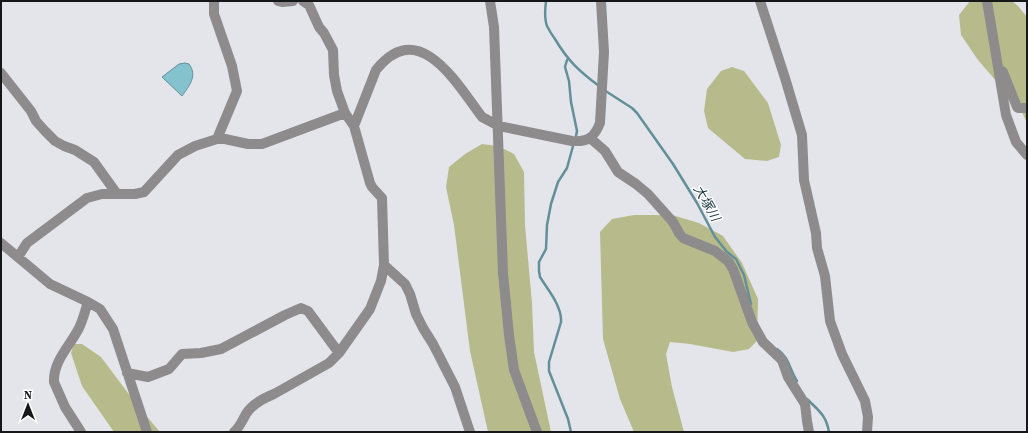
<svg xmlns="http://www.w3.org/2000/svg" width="1028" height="433" viewBox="0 0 1028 433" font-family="'Source Serif 4','Noto Sans JP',serif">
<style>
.forest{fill:#b7bb8b}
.water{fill:#84c2ce;stroke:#638f98}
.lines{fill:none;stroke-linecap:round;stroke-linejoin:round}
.stream{stroke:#638f98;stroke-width:2.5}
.minor{stroke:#8e8b8c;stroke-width:10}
.labels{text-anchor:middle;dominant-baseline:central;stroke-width:3;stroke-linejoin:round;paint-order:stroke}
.water-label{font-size:13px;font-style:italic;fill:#15343a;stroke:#fff}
</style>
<rect width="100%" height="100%" fill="#e4e5eb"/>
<path class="forest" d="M970,1H1012L1018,6L1027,17V123L1021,110L978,60L961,35L959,15Z
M732,67L744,71L768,103L781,145L779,157L767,161L745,159L708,128L704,111L707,89L721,71Z
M482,144L498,146L514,154L524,172L525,225L532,303L534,352L551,432H488L470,351L454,225L446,187L449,167L465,154Z
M634,215H672L699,223L723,236L742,263L758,299L757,341L749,349L733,352L690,344L670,342L666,354L672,387L684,432H634L620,399L603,339L600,232L612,219Z
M74,344H82L101,357L137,405L160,432H114L82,386L71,353Z"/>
<path class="water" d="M185,63L189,64C198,76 189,86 182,96L162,77L179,64Z"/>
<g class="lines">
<path class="stream" d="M546,1C545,9 544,18 547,26C549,30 552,35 555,39C568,61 579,71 599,86
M567,60L565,67L569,81L571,102L577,131L576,136
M604,90L632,108L637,113L673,164L697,203L715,237L727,252L736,259L744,275L751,304
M777,349C790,358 789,369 797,381
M807,399C819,411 826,415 829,432
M571,432L568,419L549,371V362L561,322C562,306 548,290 540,277L539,271V262L546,249L547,225L551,204L558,182L567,168L573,146"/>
<path class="minor" d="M214,1V14L232,66L237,91L217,139
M278,1L282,2L293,1
M490,1L494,27L503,273L509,335L514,370L537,432
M760,1L785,78L802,135L804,180L816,233L817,248L825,276L830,321L842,354L865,401L868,417L867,432
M987,1L1006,115L1016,142L1027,155
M1000,70L1003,72L1017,107L1018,108H1027
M1,73L31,111L36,121L45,131L55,141L64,146L75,150L94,162L117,194
M354,126L376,70C419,16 457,84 482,117L499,126L572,141C588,142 594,138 600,123L604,52L601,1
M590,138L605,151L618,172L636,184L648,194L673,222L679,233L683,238L715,251L728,261L733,269L752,322L763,342L782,360L788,377L805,404L807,421L809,432
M1,243L50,284L88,302L100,309L113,329L147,432
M18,257L27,243L87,198L102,194H135L144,192L178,155L195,146L217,139H225L248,144H262L345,113
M384,265L405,284L410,294L416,314L423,328L433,344L455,387L470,432
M127,373L148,377L169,369L182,354L201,353L221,349L285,315L301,308L308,311L339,353L370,309L381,281L384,265L382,198L372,187L370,183L354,126L345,113L337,91L334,75L333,50L324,33L319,27L309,5L303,1
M81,432L65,407L54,382C53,361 70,346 79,328C83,320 85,311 88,302
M234,432C240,427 242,421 246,414C252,404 264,398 274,394L329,363L339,353"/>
</g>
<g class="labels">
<g class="water-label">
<text transform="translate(707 203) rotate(60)">大塚川</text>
</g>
</g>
<rect width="1028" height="433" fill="none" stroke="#161719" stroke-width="4"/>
<g transform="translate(28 405)" stroke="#ffffff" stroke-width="3" paint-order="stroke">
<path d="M0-3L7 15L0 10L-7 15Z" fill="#161719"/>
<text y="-6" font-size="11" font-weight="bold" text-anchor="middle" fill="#161719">N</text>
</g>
</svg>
